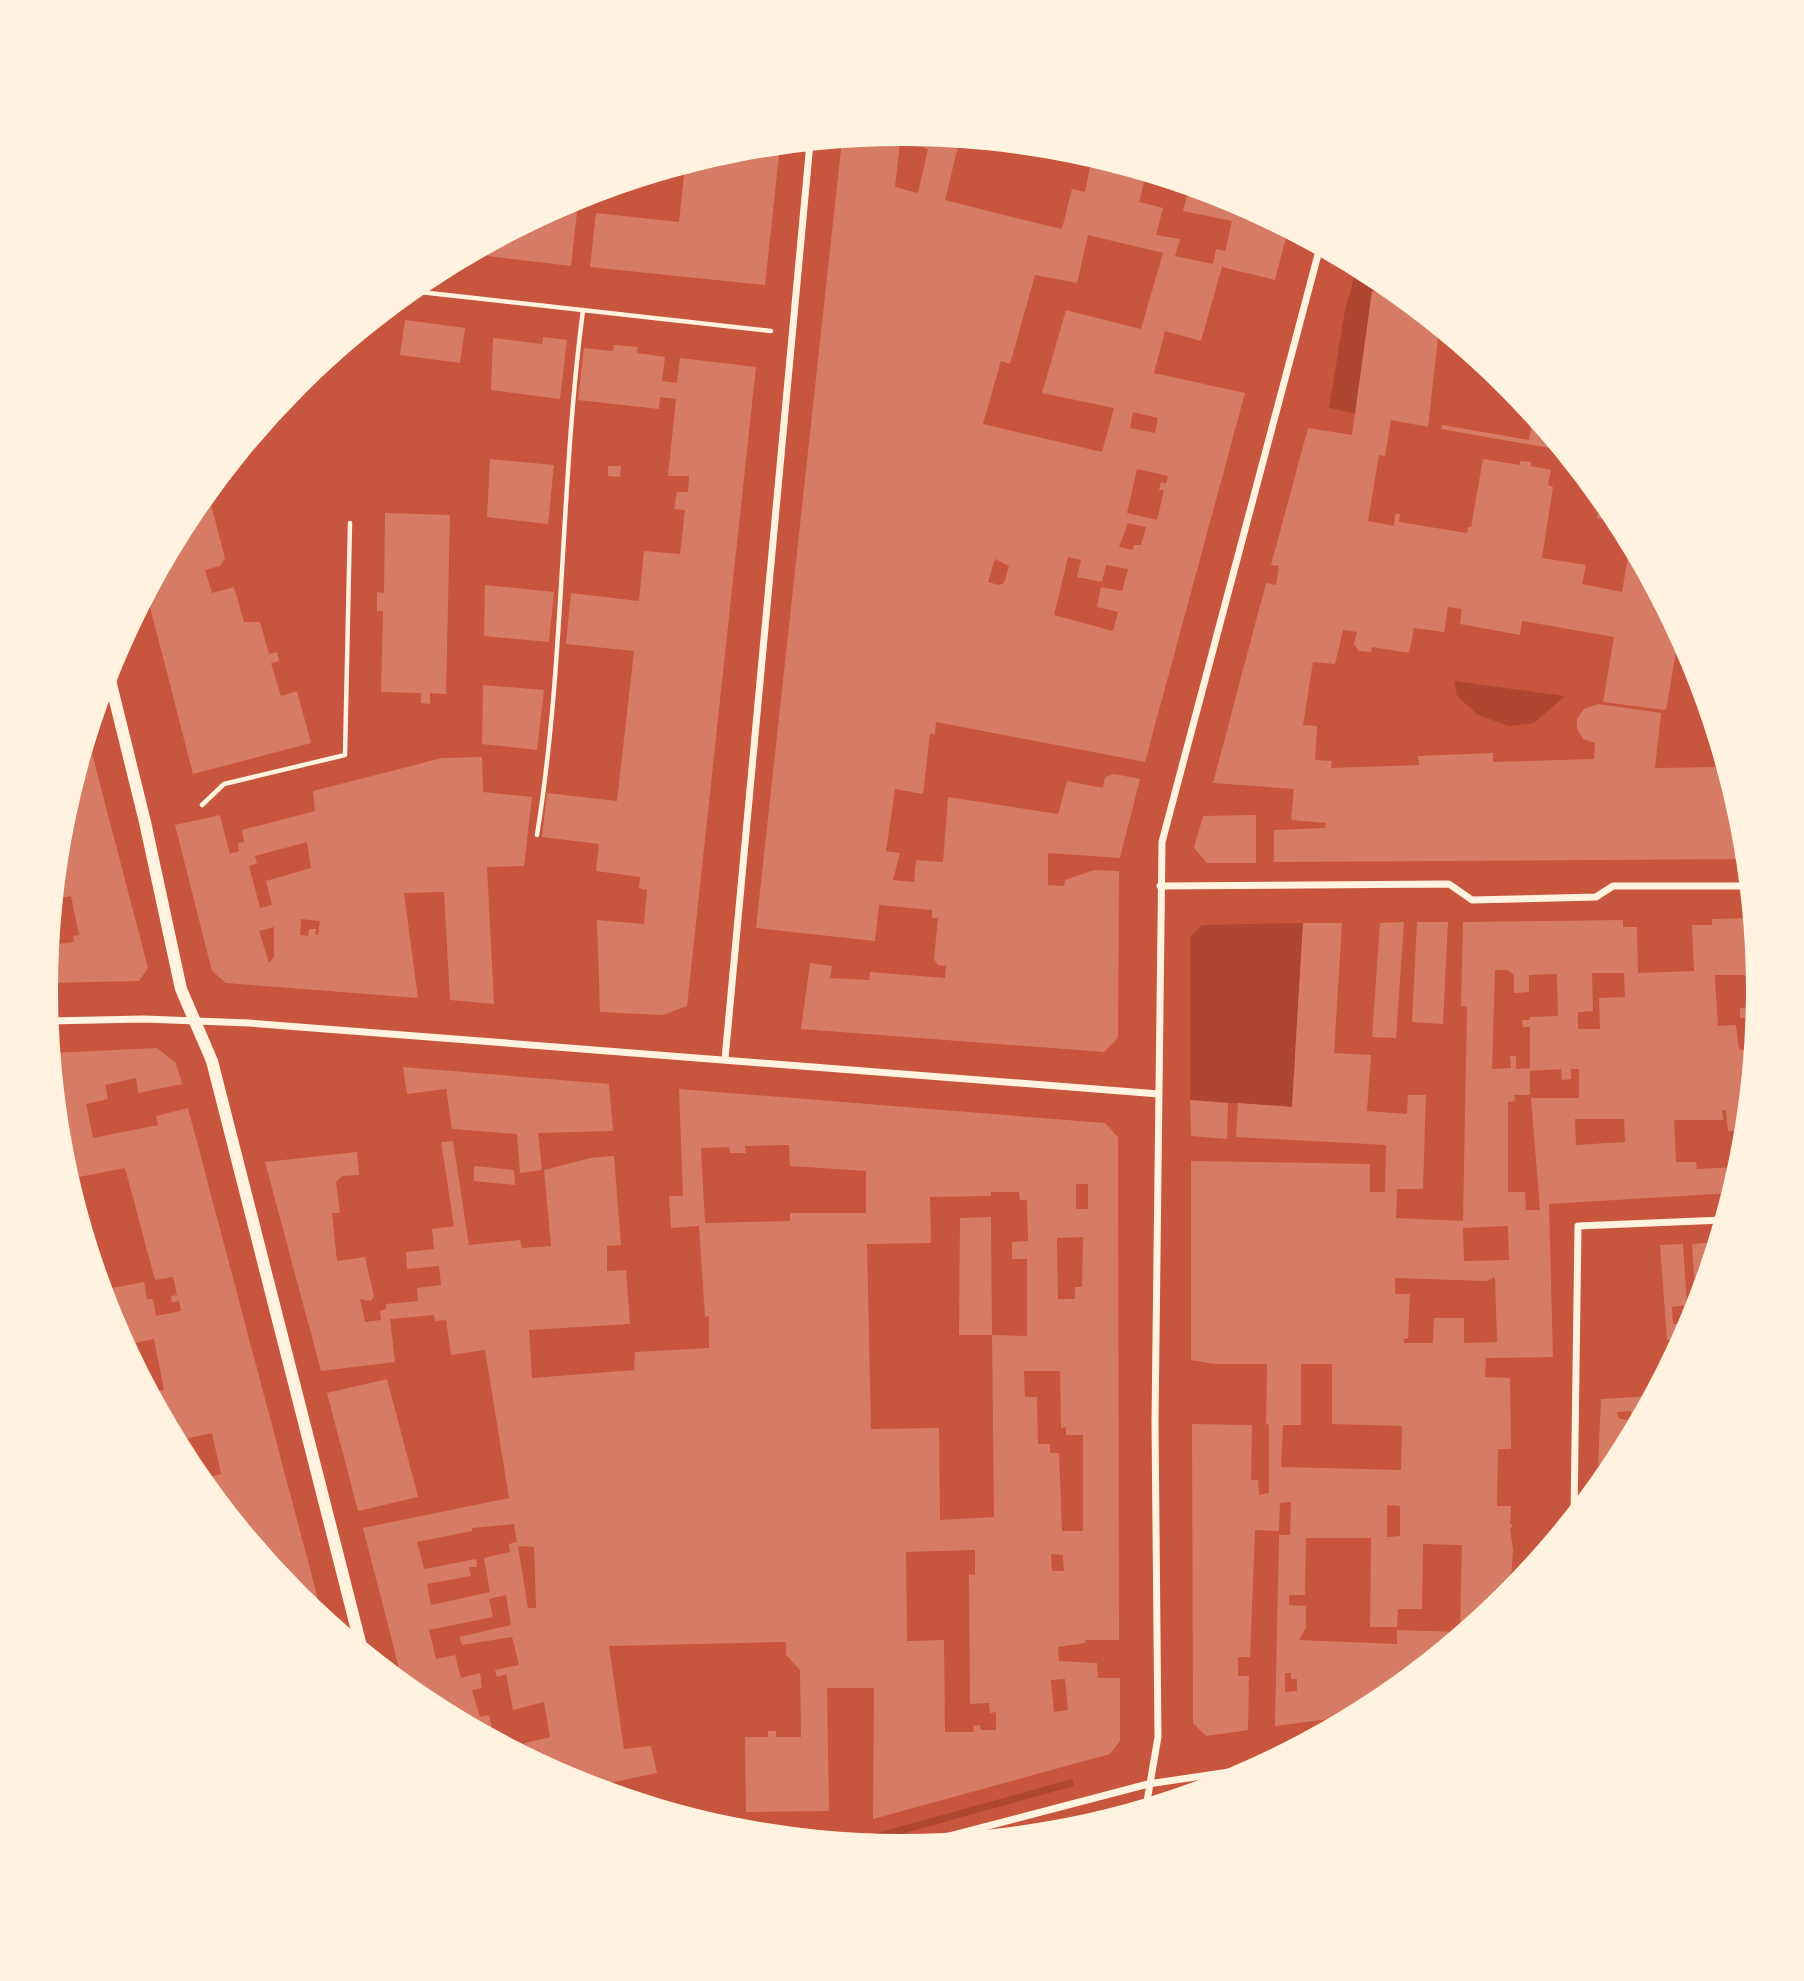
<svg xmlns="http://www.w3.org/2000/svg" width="1804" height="1981" viewBox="0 0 1804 1981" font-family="Georgia,serif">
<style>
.green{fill:#ae4732}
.building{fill:#d67c66;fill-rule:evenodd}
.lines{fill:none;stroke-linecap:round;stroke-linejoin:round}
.path{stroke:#fff3e0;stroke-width:4.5}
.minor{stroke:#fff3e0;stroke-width:7}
.tertiary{stroke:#fff3e0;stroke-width:12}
</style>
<rect width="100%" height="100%" fill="#c8553d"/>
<path class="green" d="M1357,267L1398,295L1372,291L1356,414L1329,408L1345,310Z
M1454,681L1565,696L1534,723L1509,726L1478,715L1457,696Z
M1303,923L1292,1107L1190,1100V937L1202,925Z
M1072,1779L1074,1786L872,1842L870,1835Z"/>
<path class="building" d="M901,134L895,187L918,193L928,149L913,145L903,134L959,142L945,200L1012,217L1062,229L1072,189L1085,192L1092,157L1146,174L1139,202L1163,208L1156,235L1180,239L1175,256L1213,264L1216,249L1225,251L1232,221L1183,211L1188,192L1230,199L1288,230L1275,280L1222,267L1201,341L1165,331L1154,373L1245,393L1145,762L936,722L935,734H930L923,794L895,789L886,851L900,853L893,880L914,882L916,860L943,862L948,797L1058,814L1067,781L1103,788L1105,777L1114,774L1140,779L1120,858L1048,853V885L1064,886L1065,880L1094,870L1119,871L1118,1038L1104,1052L801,1029L810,963L832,966L830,978L869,980L870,972L945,978L946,966L938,965L934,959L938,918H932V910L879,905L875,941L756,928L842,140ZM1088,235L1163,253L1141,329L1066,310L1042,393L1114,408L1102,452L983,424L1001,361L1010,364L1035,275L1077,283ZM1133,412L1158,418L1155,433L1130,428ZM1137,469L1168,476L1166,484L1161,482L1159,490H1164L1157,520L1127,513ZM1128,523L1146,527L1141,545H1134L1132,550L1119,547ZM1068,557L1081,560L1077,577L1102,582L1106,565L1128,569L1122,591L1101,587L1097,607L1118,612L1113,631L1054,615ZM995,559L1009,566L1004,583L999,585L988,582Z
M780,146L765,285L590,267L596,213L679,222L685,166L735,150Z
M555,210L577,212L571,266L471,254Z
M1372,291L1398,295L1439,329L1428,427L1391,420L1385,456L1379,455L1368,521L1394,526L1395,514H1400L1399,522L1467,533L1468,527H1471L1483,459L1520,465V461L1531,462V466L1551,470L1548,485L1553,487L1542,558L1586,565L1582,584L1622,592L1630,544L1679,635L1666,710L1603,702L1614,637L1522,621L1520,635L1460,624L1462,609L1448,607L1444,632L1414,628L1409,653L1372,647L1371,652L1359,651L1354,644L1357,632L1343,630L1335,664L1313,662L1303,725L1317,726L1315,760L1332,761L1331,768L1419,765L1418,756L1493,753V762L1594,759L1595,743L1583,739L1577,728V719L1584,709L1598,704L1661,713L1655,768L1725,767V806H1737L1746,859L1274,862V830L1325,828L1326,823L1291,820L1294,789L1213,783L1266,583L1276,585L1279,566L1271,565L1308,428L1352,435Z
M405,320L465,328L460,363L400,355Z
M543,337L567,340L560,399L491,390L493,338L542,344Z
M614,345L638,347L637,353L665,357L662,381L677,383L680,358L756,367L687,1006L663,1015L600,1012L597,920L644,924L647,890L639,888L640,877L596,871L599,844L542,837L547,793L617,801L634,651L566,644L571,593L639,601L644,551L680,554L685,510L674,509L677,492H688L689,476H668L676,399L660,397L659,409L578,400L584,348L613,351Z
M1533,415L1561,450L1441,429L1442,425L1529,440Z
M490,459L554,465L548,524L487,517Z
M608,466H621L620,477L608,476Z
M208,493L225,558L220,566L205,570L212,593L234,587L244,622H260L269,654L277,652L279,661L271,663L281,696L297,691L311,743L193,774L147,595L190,514Z
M1601,500L1612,512L1610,520L1597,518Z
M385,513L450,515L446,694L430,693V704L421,703V693L381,692L383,611H377V592L384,593Z
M485,585L554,592L549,642L484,636Z
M483,685L544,690L537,750L482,744Z
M88,738L148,968L139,981L46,983L50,945L74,942L73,936L79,935L71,896L55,899L62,823Z
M482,757L483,792L532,797L524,866L487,867L494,1004L450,1000L444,892L404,893L418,998L226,983L212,971L175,825L220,815L230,854L239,851L238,843L244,842L242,830L315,811L313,791L442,758ZM307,842L311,868L266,881L272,905L260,908L249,866L257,863L255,856ZM301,919L320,921L318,935L315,934L316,929H309L308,936L300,935ZM274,927V957L269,963L259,931Z
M1256,815V863H1207L1194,848L1203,816Z
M1751,918L1758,991L1755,1024L1753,1017L1740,1018V1008L1752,1007L1750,980L1744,975H1715V979L1718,1026L1736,1025L1739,1049L1752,1053L1745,1130L1728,1131L1726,1110H1722L1723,1120H1674L1676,1162H1696L1697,1169L1739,1167L1731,1193L1549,1204L1553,1357L1486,1358L1485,1377L1510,1378L1511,1449H1498L1497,1506H1511L1510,1524L1513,1525L1510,1529L1513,1549L1510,1593L1378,1703L1353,1716L1275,1726L1279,1535H1290L1291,1502L1280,1503L1279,1531L1255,1530L1250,1657H1238V1676H1249L1248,1730L1206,1736L1193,1723L1192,1424L1252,1425L1251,1480H1258L1259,1495L1269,1493V1424L1266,1425L1267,1364H1214L1191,1360V1161L1370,1164V1192H1385L1386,1145L1236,1137L1238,1103L1292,1107L1303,923H1342L1334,1053L1371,1055L1367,1111L1407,1114L1408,1095H1426L1423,1189H1397L1396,1218L1463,1221L1467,1007L1461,1006L1463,922L1623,920V927H1637L1638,973L1694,971L1692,925H1712V919ZM1495,970H1507L1514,975V993L1529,992V975L1557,974L1558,1016L1530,1017L1529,1020H1522L1523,1027H1530V1068L1516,1069V1056H1510L1511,1068L1492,1069ZM1592,973H1624L1625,997L1599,998L1600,1029H1578V1012L1593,1011ZM1561,1069L1562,1080L1571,1079V1069H1579V1098H1531L1540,1210H1526L1525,1192H1508V1102L1515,1101L1514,1095H1530V1071ZM1575,1119H1624L1625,1142L1576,1145ZM1508,1226L1509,1260L1464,1261L1463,1228ZM1495,1277L1497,1342L1464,1343V1318H1434L1433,1343H1404V1339L1408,1338L1410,1294H1395V1278L1486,1281ZM1301,1364H1332V1424L1402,1426L1401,1470L1281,1467L1283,1425H1301ZM1387,1505L1400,1506V1536L1387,1537ZM1306,1538H1371L1370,1627H1397L1398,1609H1422L1423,1544L1462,1545L1460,1632L1397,1630V1644L1299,1640L1306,1628V1606L1289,1605V1595H1305ZM1285,1673H1291V1679H1297V1691L1285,1692Z
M1404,922L1396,1038L1372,1037L1380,923Z
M1417,922H1448L1443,1024L1412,1022Z
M157,1048L176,1063L182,1084L138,1093L136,1078L105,1085L108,1099L86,1104L93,1138L158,1125L156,1116L188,1108L323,1618L296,1596L236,1523L234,1513L229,1514L200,1479L221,1474L212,1433L176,1441L151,1393L164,1390L154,1339L125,1345L116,1327H118L116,1318L121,1316L120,1308L108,1311L102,1290L144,1282L147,1299H153L156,1316L181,1311L179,1301L172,1302L171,1296L177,1295L173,1277L155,1280L125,1168L69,1179L62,1157L57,1110L61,1109L52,1053Z
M403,1067L609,1084L613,1131L538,1133L542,1170L520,1173L517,1134L452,1129L446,1089L407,1094Z
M679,1089L1105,1123L1118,1137L1119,1640H1085V1643L1058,1647L1059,1661L1097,1663L1098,1678H1120V1741L1110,1754L873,1819L874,1688H827L829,1811L746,1812L745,1737H768V1731H776V1737H801L800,1670L786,1655V1642L609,1646L624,1749L651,1746L657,1773L590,1787L555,1772L554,1764L544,1766L509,1747L550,1737L544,1702L513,1710L506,1674L497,1677L495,1670L519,1665L512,1637L462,1645L459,1637L511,1625L506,1595L489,1599L493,1617L429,1630L436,1659L455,1655L461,1678L480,1673L482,1688L472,1690L480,1717L489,1715L495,1740L426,1702L403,1684L363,1528L509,1498L485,1350L451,1355L446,1320L435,1321L434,1315L390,1319L395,1362L321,1371L265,1162L357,1152L359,1175L342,1176L336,1182L340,1213H332L337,1261L365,1257L374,1296L371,1301L360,1299L365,1322L381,1320L380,1311L386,1309V1304L418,1301L417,1288L441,1285L439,1266L407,1269L406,1252L434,1249L432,1229L454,1226L441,1142L453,1141L469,1245L520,1240L522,1248L551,1246L544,1170L590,1158L614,1156L621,1245L607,1246V1271L626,1270L630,1324L529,1330L532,1378L634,1370L635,1352L709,1348V1316L705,1317L699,1226L671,1228L669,1196H683ZM789,1145L790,1166L866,1171V1213H790V1221L705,1223L701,1148L729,1147L730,1153H746L745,1146ZM1076,1184H1088V1209H1076ZM991,1192H1019L1020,1200H1027L1028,1241L1012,1242V1259H1027V1336L992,1335L991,1217L960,1218L959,1335H992L994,1517L940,1520L939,1428L871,1429L867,1244L931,1243L930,1197L991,1196ZM1083,1237L1082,1287H1075V1299H1058L1057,1238ZM1024,1371H1060L1061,1428L1066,1427V1435H1083V1531H1062L1059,1453H1050V1444H1038L1037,1397H1025ZM514,1524L517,1542L509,1544L510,1552L484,1558L490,1592L431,1605L427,1584L471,1576L469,1567H477L476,1559L424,1569L417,1542L472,1531V1528ZM518,1546L534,1547L536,1608H528ZM975,1550V1575L969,1574L970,1704L989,1703L990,1713L996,1712V1730H981L980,1725L973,1726L974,1732H945L944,1640L907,1641L906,1552ZM1051,1554L1063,1555L1064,1571H1052ZM1065,1679L1068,1710L1054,1712L1051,1680Z
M1190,1100L1228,1103L1227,1139L1191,1136Z
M474,1166L514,1170L515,1185L474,1181Z
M1716,1242L1702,1289L1695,1290L1692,1244Z
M1683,1244L1687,1305L1672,1307L1673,1324L1691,1323L1683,1339L1667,1340L1660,1245Z
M387,1379L418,1497L358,1511L327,1393Z
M1652,1396L1615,1464L1598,1465L1601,1399ZM1631,1411L1632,1421L1618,1418L1617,1412Z"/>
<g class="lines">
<path class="path" d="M411,291L771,331
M202,805L224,784L345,755L350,523
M537,835C565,661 560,484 583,310"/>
<path class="minor" d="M1160,886L1449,884L1472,900L1596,897L1613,886H1748
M48,1021L144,1019L249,1023L1159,1094
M725,1059L810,143
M1574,1515L1578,1226L1723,1220
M1146,1807L1158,1737L1155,1422L1162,842L1320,247
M911,1846L1148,1784L1256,1768"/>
<path class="tertiary" d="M108,672L145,822L181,989L212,1061L362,1650"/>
</g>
<path d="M0 0H1804V1981H0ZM58 990a844 844 0 1 1 1688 0a844 844 0 1 1-1688 0Z" fill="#fff3e0" fill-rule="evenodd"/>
</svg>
